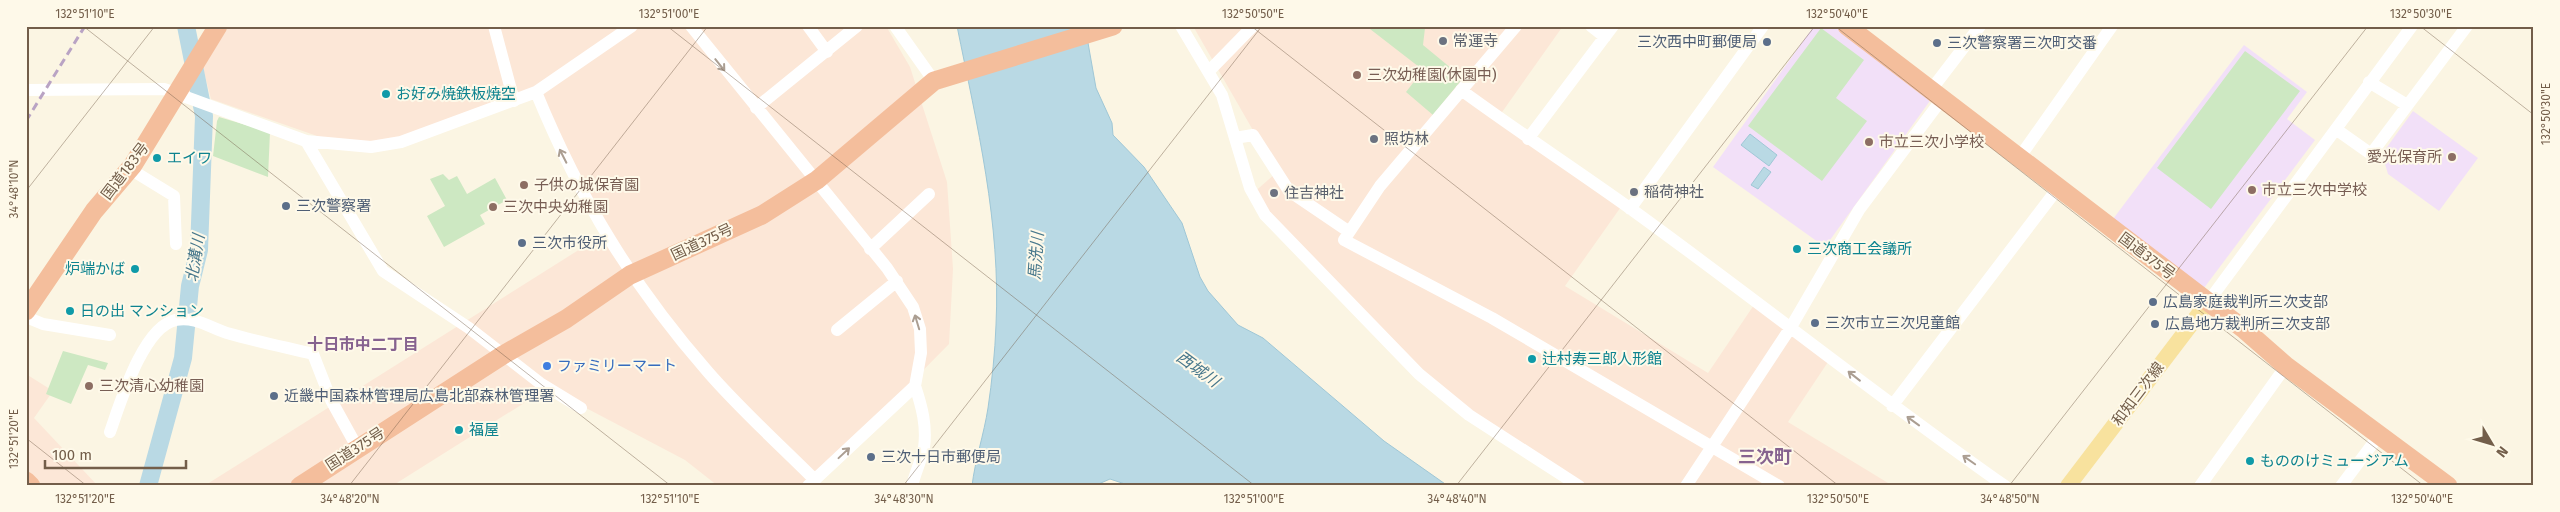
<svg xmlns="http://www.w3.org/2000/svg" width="2560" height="512" viewBox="0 0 2560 512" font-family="'Fira Sans','Noto Sans JP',sans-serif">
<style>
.commercial{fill:#fce7d7}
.education{fill:#f2e0f8}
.green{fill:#cde8c2}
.water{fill:#b9d9e4;stroke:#9fc7d6}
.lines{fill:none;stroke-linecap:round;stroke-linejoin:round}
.river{stroke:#b9d9e4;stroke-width:18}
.minor{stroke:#fff;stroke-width:12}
.major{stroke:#f8e29e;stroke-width:16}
.highway{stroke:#f4be9c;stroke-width:19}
.rail{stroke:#b9a3c4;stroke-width:3;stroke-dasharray:8 5;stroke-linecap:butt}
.oneway{stroke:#ab9e92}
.ticks{fill:none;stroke:#735e4a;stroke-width:1;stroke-opacity:0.45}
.worship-dot{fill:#6b7280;stroke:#fef9e9;stroke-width:2}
.service-dot{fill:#5c6f8a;stroke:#fef9e9;stroke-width:2}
.education-dot{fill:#8d6e63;stroke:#fef9e9;stroke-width:2}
.culture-dot{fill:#0f9aa8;stroke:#fef9e9;stroke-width:2}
.shop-dot{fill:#3f7fe0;stroke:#fef9e9;stroke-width:2}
.labels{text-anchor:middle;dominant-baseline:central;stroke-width:4;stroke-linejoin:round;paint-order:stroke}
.worship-label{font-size:15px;fill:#5b616d;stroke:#fef9e9;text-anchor:start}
.service-label{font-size:15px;fill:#4e5e75;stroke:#fef9e9;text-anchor:start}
.education-label{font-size:15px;fill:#785e54;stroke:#fef9e9;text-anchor:start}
.culture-label{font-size:15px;fill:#0d838f;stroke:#fef9e9;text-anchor:start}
.street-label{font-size:15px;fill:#735e4a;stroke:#fef9e9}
.shop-label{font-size:15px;fill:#366cbe;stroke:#fef9e9;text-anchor:start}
.water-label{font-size:16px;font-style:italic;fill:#48788c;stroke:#fef9e9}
.neighbourhood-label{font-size:16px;font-weight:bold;fill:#86628f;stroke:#fef9e9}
.quarter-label{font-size:18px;font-weight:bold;fill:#86628f;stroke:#fef9e9}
.neatline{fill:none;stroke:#735e4a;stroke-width:2}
.ticks-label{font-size:12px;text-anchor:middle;fill:#735e4a}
</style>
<rect width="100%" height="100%" fill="#fbf5e3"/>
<path class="commercial" d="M229,26H886L910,67L947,182L953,269L949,344L809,486H718L685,460L548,388L392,486H204L604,234L534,95L371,146L320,137L211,99L203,68Z
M1193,26H1563L1500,115L1623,204L1565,286L1708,373L1756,302L1830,359L1788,422L1893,486H1575L1454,405L1251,195L1277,172Z
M26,374L53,391L34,418L98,486H26Z"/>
<path class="education" d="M1814,26H1839L1932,98L1825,247L1713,167Z
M2244,45L2307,92L2287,119L2315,140L2204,288L2113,219Z
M2413,111L2478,158L2439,211L2388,174L2382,154Z"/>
<path class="green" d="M1372,26H1422L1425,28L1423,45L1463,78L1433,115L1406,92L1423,70L1370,29Z
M1821,28L1864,60L1836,98L1867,121L1822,181L1748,126Z
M2245,51L2300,91L2211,209L2157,168Z
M219,117L270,132L268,177L213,156L217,121Z
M443,174L449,180L457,176L467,194L495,178L507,200L480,215L485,224L444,247L427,216L445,206L430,179Z
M63,351L108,363L105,370L88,365L71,404L46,394Z"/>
<path class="water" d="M957,26H1085L1096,88L1112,123L1113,135L1144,167L1182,223L1200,277L1208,291L1238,325L1263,338L1384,441L1448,486H1131L1110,479L1094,486H972C975,460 984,434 988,408C992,381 995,352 996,325C1001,224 977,125 957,26Z
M1750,134L1777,155L1769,166L1741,145Z
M1764,167L1771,172L1758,189L1751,185Z"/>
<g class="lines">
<path class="river" d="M148,486L183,358L190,286L199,250L204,116L186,26"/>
<path class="minor" d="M494,26L514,101
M691,26L887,268L913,307L920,329L921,353L915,386L808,486
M808,26L827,52
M895,26L934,81
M1181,26L1222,95L1250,188L1265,215L1419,374L1469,415L1579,486
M1516,26L1380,186L1344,240L1492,318L1779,486
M1591,26L1605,37
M1209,71L1253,26
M2369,82L2407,105
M26,90L164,89L306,141L371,147L401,142L536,92L632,26
M1461,90C1517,131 1575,169 1631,209C1757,300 1878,397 2005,486
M1931,90L1980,26
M536,92C580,199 632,285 708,372C741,410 779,444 815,480
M756,108L857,26
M2337,130L2371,154L2467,26
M1235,138L1253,135L1289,191L1348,231
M1528,139L1613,26
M306,141L383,271L469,328L540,383L581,408
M2019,158L2112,26
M130,169L174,196L176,244
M1630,209L1763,26
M870,249L929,194
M2208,302L2412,26
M26,317L43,324L110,335
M837,330L897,281
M1892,406L2058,188
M110,432C120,404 143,326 176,320C194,316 211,328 227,333C255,341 284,347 313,354L331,400L357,447
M912,486C915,473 921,461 924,448C927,426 922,407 915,386
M1686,486L1791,327L1859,210L1942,99
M2200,486L2286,366
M2341,486L2380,434"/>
<path class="major" d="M2068,486L2208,302"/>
<path class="highway" d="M1847,26L2245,330L2286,366L2448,486
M26,311L94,211L133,165L218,26
M26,481L31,486
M300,486L503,355L566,319L630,275L762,215L817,180L934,81L1113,26"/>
<path class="rail" d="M26,121L85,26"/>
</g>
<defs><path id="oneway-shaft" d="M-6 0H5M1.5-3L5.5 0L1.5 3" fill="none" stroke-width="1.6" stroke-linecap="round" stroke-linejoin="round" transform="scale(1.25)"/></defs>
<g class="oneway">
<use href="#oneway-shaft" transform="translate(720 65) rotate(51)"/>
<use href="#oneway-shaft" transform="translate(563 156) rotate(-117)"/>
<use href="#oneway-shaft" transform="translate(917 322) rotate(-107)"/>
<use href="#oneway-shaft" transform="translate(1854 376) rotate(-142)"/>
<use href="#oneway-shaft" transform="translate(1913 421) rotate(-144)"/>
<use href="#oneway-shaft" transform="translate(844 453) rotate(-43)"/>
<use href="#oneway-shaft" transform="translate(1969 460) rotate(-145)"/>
</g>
<path class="ticks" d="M83,26L671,486M667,26L1255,486M1251,26L1839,486M1835,26L2424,486M2420,26L2534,115M26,191L155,26M26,438L87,486M349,486L708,26M903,486L1262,26M1456,486L1815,26M2009,486L2368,26"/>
<g class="worship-dot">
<circle cx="1443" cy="41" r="5"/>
<circle cx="1374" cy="139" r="5"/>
<circle cx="1634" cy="192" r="5"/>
<circle cx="1274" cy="193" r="5"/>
</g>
<g class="service-dot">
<circle cx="1767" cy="42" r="5"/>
<circle cx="1937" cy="43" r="5"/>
<circle cx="286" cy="206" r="5"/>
<circle cx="522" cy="243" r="5"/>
<circle cx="2153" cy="302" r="5"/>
<circle cx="1815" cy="323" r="5"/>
<circle cx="2155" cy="324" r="5"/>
<circle cx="274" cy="396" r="5"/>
<circle cx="871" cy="457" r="5"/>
</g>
<g class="education-dot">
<circle cx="1357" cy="75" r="5"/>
<circle cx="1869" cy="142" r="5"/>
<circle cx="2452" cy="157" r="5"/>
<circle cx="524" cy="185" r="5"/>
<circle cx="2252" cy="190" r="5"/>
<circle cx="493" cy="207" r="5"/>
<circle cx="89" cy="386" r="5"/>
</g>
<g class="culture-dot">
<circle cx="386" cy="94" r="5"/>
<circle cx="157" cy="158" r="5"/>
<circle cx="1797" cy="249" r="5"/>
<circle cx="135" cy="269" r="5"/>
<circle cx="70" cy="311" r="5"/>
<circle cx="1532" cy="359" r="5"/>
<circle cx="459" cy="430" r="5"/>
<circle cx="2250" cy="461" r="5"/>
</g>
<circle class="shop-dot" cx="547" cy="366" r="5"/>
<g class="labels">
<g class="worship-label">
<text x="1453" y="41">常運寺</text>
<text x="1384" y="139">照坊林</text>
<text x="1644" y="192">稲荷神社</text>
<text x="1284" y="193">住吉神社</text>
</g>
<g class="service-label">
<text x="1757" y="42" text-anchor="end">三次西中町郵便局</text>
<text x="1947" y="43">三次警察署三次町交番</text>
<text x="296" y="206">三次警察署</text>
<text x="532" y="243">三次市役所</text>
<text x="2163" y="302">広島家庭裁判所三次支部</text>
<text x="1825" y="323">三次市立三次児童館</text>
<text x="2165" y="324">広島地方裁判所三次支部</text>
<text x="284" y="396">近畿中国森林管理局広島北部森林管理署</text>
<text x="881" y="457">三次十日市郵便局</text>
</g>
<g class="education-label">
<text x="1367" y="75">三次幼稚園(休園中)</text>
<text x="1879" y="142">市立三次小学校</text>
<text x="2442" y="157" text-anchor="end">愛光保育所</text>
<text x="534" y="185">子供の城保育園</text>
<text x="2262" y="190">市立三次中学校</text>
<text x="503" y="207">三次中央幼稚園</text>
<text x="99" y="386">三次清心幼稚園</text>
</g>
<g class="culture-label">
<text x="396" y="94">お好み焼鉄板焼空</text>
<text x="167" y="158">エイワ</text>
<text x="1807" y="249">三次商工会議所</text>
<text x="125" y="269" text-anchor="end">炉端かば</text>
<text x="80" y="311">日の出 マンション</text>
<text x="1542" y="359">辻村寿三郎人形館</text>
<text x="469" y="430">福屋</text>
<text x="2260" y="461">もののけミュージアム</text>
</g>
<g class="street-label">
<text transform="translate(125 171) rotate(-53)">国道183号</text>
<text transform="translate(702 242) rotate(-25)">国道375号</text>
<text transform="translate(2147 256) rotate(37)">国道375号</text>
<text transform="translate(2138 394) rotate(-53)">和知三次線</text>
<text transform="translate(355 449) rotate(-33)">国道375号</text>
</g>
<g class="shop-label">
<text x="557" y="366">ファミリーマート</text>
</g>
<g class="water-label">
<text transform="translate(1036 256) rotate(-86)">馬洗川</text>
<text transform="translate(195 258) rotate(-81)">北溝川</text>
<text transform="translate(1198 369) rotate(36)">西城川</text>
</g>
<g class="neighbourhood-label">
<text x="363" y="344">十日市中二丁目</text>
</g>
<g class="quarter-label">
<text x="1765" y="457">三次町</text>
</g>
</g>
<rect width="2560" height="512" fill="none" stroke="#fef9e9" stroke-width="55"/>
<g transform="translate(2492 444) rotate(128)" stroke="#fef9e9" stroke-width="4" paint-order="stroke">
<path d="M0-4L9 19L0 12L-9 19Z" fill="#735e4a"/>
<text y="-8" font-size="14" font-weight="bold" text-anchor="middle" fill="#735e4a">N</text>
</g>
<path d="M45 460v8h141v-8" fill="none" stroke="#735e4a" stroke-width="2.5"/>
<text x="52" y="460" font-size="15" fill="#735e4a" stroke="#fef9e9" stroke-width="4" paint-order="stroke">100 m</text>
<rect x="28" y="28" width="2504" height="456" class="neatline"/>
<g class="ticks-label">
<text x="85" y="18">132°51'10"E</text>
<text x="669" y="18">132°51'00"E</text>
<text x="1253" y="18">132°50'50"E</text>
<text x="1837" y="18">132°50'40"E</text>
<text x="2421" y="18">132°50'30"E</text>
<text transform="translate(2546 114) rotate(-90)" y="4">132°50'30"E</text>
<text transform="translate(14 189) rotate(-90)" y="4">34°48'10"N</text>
<text transform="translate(14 439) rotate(-90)" y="4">132°51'20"E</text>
<text x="85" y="503">132°51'20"E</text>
<text x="350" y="503">34°48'20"N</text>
<text x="670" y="503">132°51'10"E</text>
<text x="904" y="503">34°48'30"N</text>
<text x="1254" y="503">132°51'00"E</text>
<text x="1457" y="503">34°48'40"N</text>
<text x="1838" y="503">132°50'50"E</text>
<text x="2010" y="503">34°48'50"N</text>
<text x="2422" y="503">132°50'40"E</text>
</g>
</svg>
